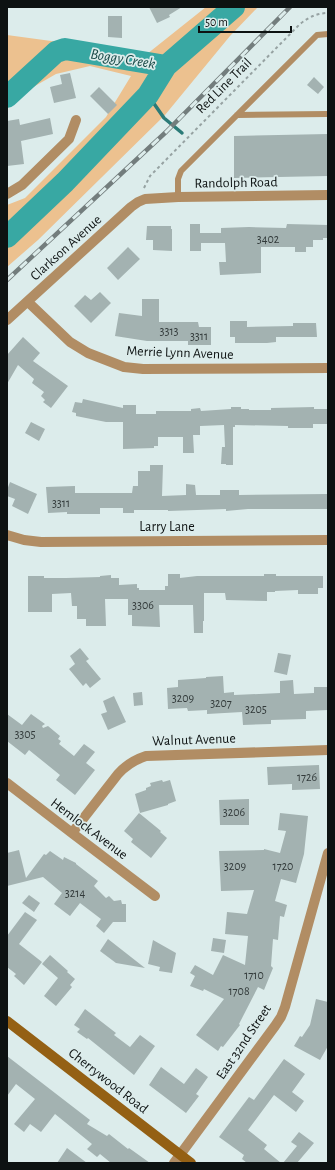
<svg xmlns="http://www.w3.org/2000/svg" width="335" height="1170" viewBox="0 0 335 1170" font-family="'Alegreya Sans',sans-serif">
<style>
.green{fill:#ecc18f}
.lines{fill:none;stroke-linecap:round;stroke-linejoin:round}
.stream{stroke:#2b7b78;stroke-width:3.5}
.river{stroke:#38a8a3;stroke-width:22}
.building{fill:#a3b2b1}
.path{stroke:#96a2a2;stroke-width:2;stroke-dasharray:3 3;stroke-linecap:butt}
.lane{stroke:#b18d64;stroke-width:6}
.street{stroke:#b18d64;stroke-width:10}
.secondary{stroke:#946014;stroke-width:10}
.rail-casing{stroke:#737d7d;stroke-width:4.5}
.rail{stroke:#dceceb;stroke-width:3;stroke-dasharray:9;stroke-linecap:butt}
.labels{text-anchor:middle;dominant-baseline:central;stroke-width:3.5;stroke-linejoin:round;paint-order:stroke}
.number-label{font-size:12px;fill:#323a3a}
.street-label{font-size:14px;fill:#0d1212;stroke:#dceceb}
.water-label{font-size:15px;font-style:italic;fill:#184947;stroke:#dceceb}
</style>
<rect width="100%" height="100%" fill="#dceceb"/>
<path class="green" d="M206,7H258L230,36L165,115L38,240L7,267V205L25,198L106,117L131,76L90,66L56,74L7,102V35L147,54Z"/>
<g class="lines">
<path class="stream" d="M148,95L164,118L182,133"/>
<path class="river" d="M7,97L56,52L65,49L166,66
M7,237L65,182L148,95L166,66L234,7"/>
</g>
<path class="building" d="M149,7H182L169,15L170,17L157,23Z
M108,16H122V38L108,37Z
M70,73L76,98L54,103L50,87L62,84L60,75Z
M314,77L324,87L318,94L307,85Z
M99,87L117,105L108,114L90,96Z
M50,118L53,134L21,141L24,164L7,166V121L19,119L20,125Z
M328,134V176L234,178V136Z
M190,224H200V233H221V228L249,227L286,228L287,224L328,225V238H323V240H313V247H306V252H295V247H261V273L220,275L219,262H226L225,243H201V251H190Z
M147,226H171V229H172V251L153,250V240H146Z
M128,247L140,259L118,280L107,268Z
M100,292L111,303L91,323L74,306L85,295L91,300Z
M142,299H159V322H198L199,327H211V345H188V341H147L115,336L119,313L142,316Z
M230,321H247V327L293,326V323H316L317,337H276V342L267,343H235V337H230Z
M23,337L40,353L33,361L68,386L51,408L43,402L45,400L41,396L44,392L32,383L34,379L18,365L7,384V355Z
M83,399L123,408V405H136V414H156V411H191V409L200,408L201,411L231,409V407H241V409H249V410H271V408L314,407V409H328V424H313V428H288V426L235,425V427H233V465H226V464H221L222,447H225L224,425L200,426V435H193L194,453H183V437H158V446H154V448L123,449V422H106L76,416V413L72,412L75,402L82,403Z
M31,422L45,429L39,441L25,433Z
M150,465H163L162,496L186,495V484L195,485L196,495H220V490H239V495L328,494V509H248L226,511V509L168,511V510H134V513H123V508H100V514H67V512L48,513L46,487L75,486V493H132L133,486H138V471H150Z
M10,482L37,494L28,514L12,506L15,499L7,496V490Z
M168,574H180V578L197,576H264V574H276V576H323V588H318V594H298V590L275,591V592H267V601L226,600L225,593H204V621H203V633H194L193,605H159L160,627L132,626V615H128V599H105L106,626H86V619H77V606H72L71,593L52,594V612H28V576H44V578H66L100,577V576L111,575V578H119V585L137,584V588H139V590H165V586H168Z
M80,648L89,659L86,661L101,679L90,688L86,683L83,686L69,669L75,664L70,656Z
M278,653L291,655L287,675L274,672Z
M223,676L224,693L234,692V695L280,693V681L293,680L294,694L314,693V687H328V710L306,711V719L271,720V724L243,725L242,712L207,714V710L188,711L187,708L168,709L167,688L178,687V680L206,678V677Z
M142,692L143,705L134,706L133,693Z
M114,696L126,722L108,730L101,714L107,712L103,701Z
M7,714L22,725L31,714L45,724L42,726L43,728L48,726L60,736L58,739L61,741L59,744L74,756L84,744L95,752L86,763L95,770L75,795L56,780L60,775L29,750L25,755L7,741Z
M319,765L320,789L292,790V784L268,785L267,767Z
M162,780L163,782L170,780L176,801L168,804V805L140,813L135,794L146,790V788L151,786L150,783Z
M249,799V825H220L219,800Z
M139,813L161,831L160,832L167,838L151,858L131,842L133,839L124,831Z
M280,813L308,816L304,854L296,883L281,879L275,901L287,905L284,917L280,916L278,940L273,939L271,966L273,968L264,990L258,987L239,1024L240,1025L223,1047L221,1046L218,1051L196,1035L224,999L204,989L203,991L190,986L195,976L190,973L195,965L213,975L223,955L245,965L248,936L225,934L227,912L247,914L254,890L221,891L219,851L264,850V849L280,853L286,831L278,830Z
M19,850L26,878L44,854L46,855L50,851L63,860L64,857L76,863V864L98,881L94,886L106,898L109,896L114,901L121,900L122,904H126V922H113L104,933L96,926L101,919L80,903L70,916L54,904L62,893L43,877L7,886V853Z
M29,895L40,903L34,912L22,903Z
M25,912L37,920L19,944L42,962L24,985L14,976L16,974L7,967V936Z
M213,938L226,940L224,953L211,951Z
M108,939L145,968L116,963L100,951Z
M153,940L176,953L172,973L159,971L160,967L148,964Z
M50,955L68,971L67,972L75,979L70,985L72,987L56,1006L44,996L58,978L42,964Z
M316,999L328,1002V1046L320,1060L294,1046L300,1036L302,1037L310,1025Z
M85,1009L116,1033L114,1035L130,1047L140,1035L155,1046L134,1075L88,1038L87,1039L77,1032L80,1029L74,1025Z
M7,1056L90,1120L87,1124L107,1136L109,1134L128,1149L129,1148L150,1163H111L100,1154L97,1157L87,1149L92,1144L55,1114L41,1132L30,1124L24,1132L14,1124L35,1099L16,1084L7,1096Z
M284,1059L305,1074L292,1092L304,1101L296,1112L274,1095L248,1130L267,1145L264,1149L281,1163H247L242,1159L244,1155L219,1137L249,1097L254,1100Z
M161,1067L184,1084L196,1068L208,1077L196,1094L199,1096L186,1113L149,1085Z
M299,1132L314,1143L297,1163H283L297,1146L291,1142Z
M67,1148L87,1163H57Z"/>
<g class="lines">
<path class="path" d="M144,188L150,176L300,24C309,17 317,13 328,13
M57,259L58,256L74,243"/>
<path class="lane" d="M237,115L328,114
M178,197V179L181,171L317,35L328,34"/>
<path class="street" d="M7,194L22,185L69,139L76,120
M28,302L70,342L88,353L124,367L143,369L328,368
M7,320L131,207L138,202L145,199L178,197L328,195
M7,535L24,540L41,542L328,540
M7,783L72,833L155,896
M72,833L118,774C126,765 134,760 146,756L328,750
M174,1163L275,1026L281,1017L285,1007L328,853"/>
<path class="secondary" d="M7,1021L191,1163"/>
<defs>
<path id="rail" d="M7,280L166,132L290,7"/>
</defs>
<use href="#rail" class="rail-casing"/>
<use href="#rail" class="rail"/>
</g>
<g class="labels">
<g class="number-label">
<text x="268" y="239">3402</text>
<text x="169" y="331">3313</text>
<text x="199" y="336">3311</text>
<text x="61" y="503">3311</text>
<text x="143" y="605">3306</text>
<text x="183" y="698">3209</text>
<text x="221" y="703">3207</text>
<text x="256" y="709">3205</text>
<text x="25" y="734">3305</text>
<text x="307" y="777">1726</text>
<text x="234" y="812">3206</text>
<text x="235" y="866">3209</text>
<text x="283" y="866">1720</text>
<text x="75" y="893">3214</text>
<text x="254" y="975">1710</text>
<text x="239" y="991">1708</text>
</g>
<g class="street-label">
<text transform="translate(224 86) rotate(-45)">Red Line Trail</text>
<text transform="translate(236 183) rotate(-1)">Randolph Road</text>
<text transform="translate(66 248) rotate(-42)">Clarkson Avenue</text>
<text transform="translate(180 353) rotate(2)">Merrie Lynn Avenue</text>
<text x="167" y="527">Larry Lane</text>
<text transform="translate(194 740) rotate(-2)">Walnut Avenue</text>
<text transform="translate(89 829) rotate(37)">Hemlock Avenue</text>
<text transform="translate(244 1042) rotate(-56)">East 32nd Street</text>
<text transform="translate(108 1081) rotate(38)">Cherrywood Road</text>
</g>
<g class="water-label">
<text transform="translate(123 59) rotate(9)">Boggy Creek</text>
</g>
</g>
<rect width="335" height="1170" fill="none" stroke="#0d1212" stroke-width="16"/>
<path d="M199 26v6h92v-6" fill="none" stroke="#0d1212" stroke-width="2"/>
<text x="205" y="26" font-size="12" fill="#0d1212" stroke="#dceceb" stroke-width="3" paint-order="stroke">50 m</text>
</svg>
